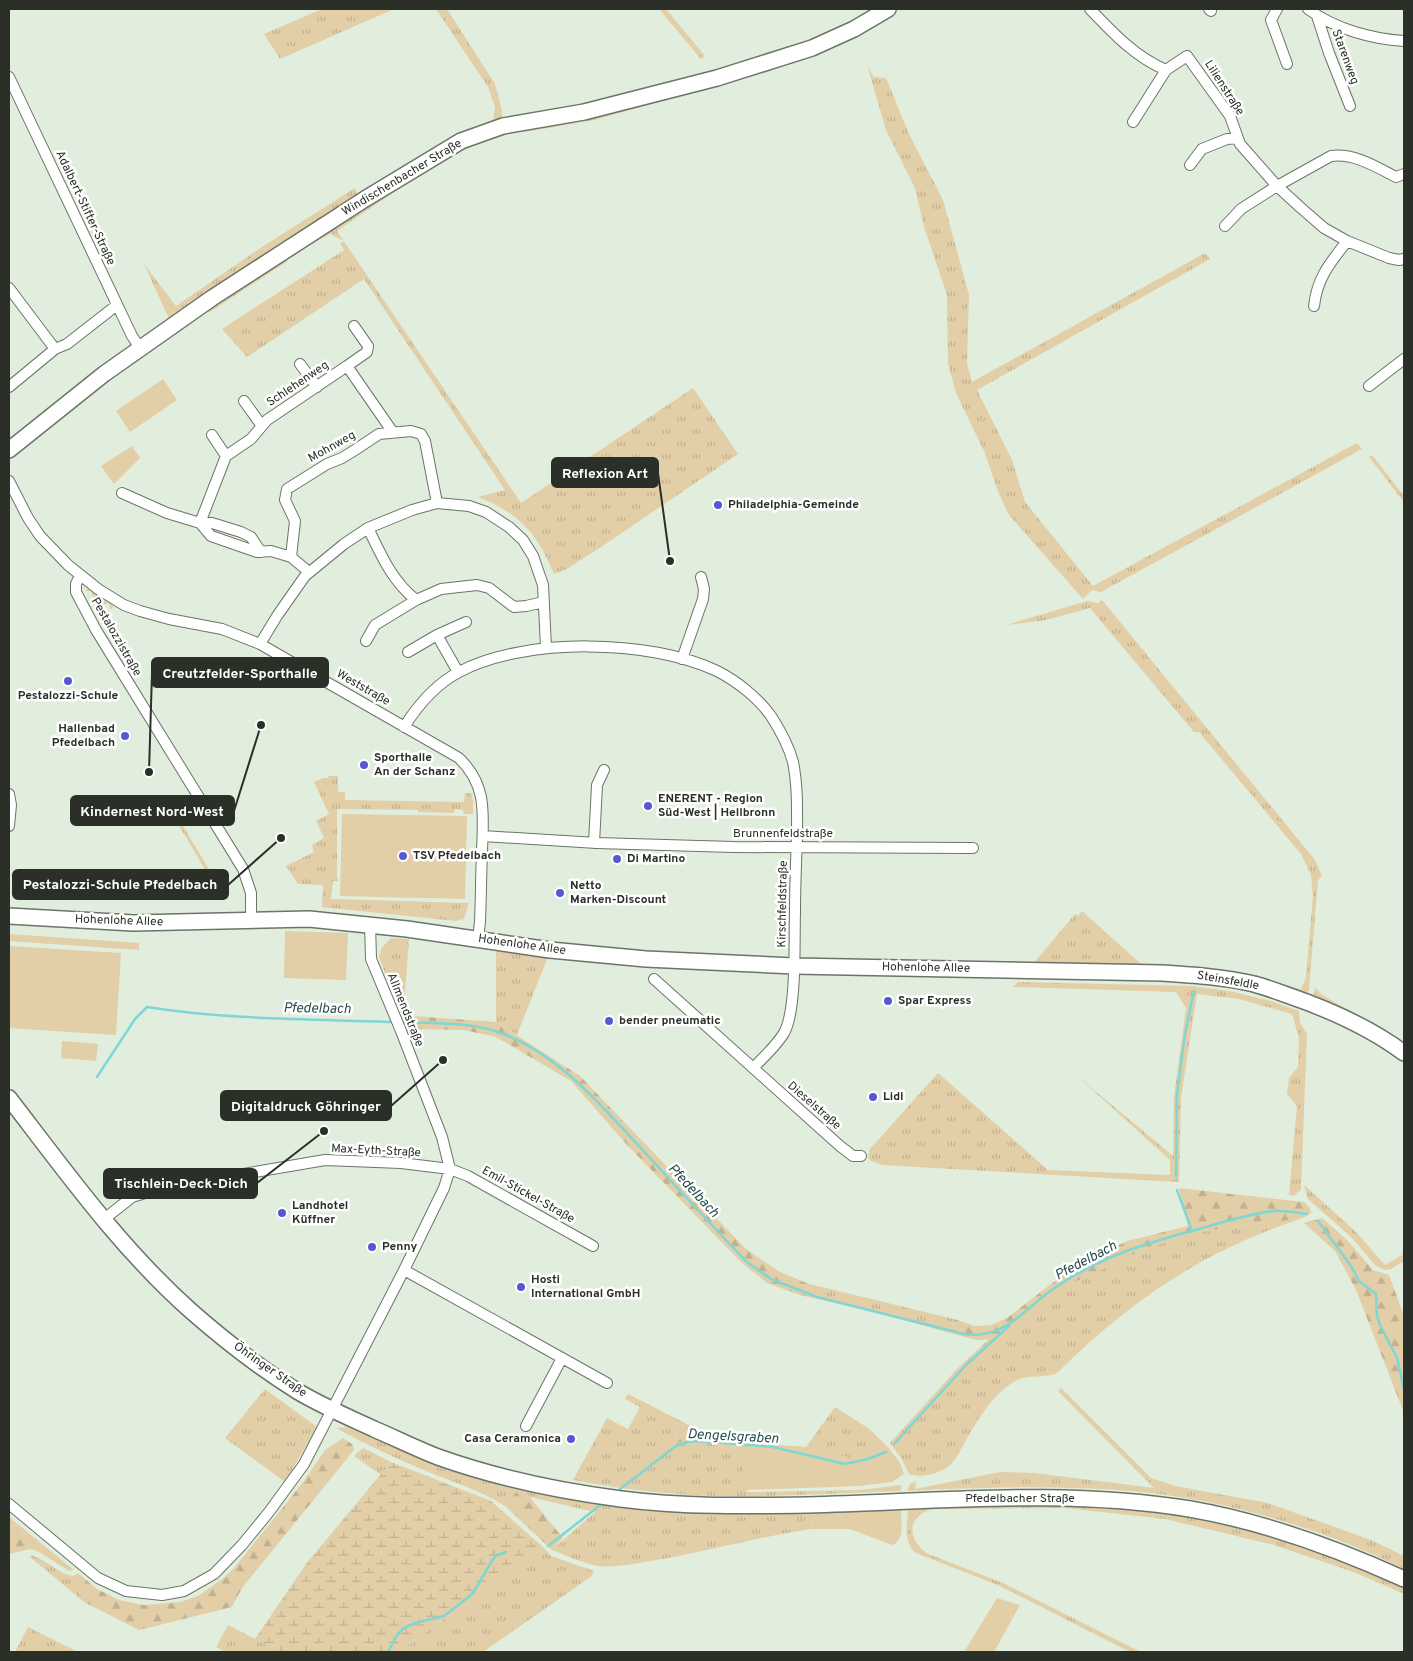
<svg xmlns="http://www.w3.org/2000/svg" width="1413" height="1661" viewBox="0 0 1413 1661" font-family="Overpass,sans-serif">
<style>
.grass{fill:url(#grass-tufts)}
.forest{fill:url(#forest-firs)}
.wetland{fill:url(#wetland-marsh)}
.green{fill:#e2cea7}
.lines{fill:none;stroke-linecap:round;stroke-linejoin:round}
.stream{stroke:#7ed7d5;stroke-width:2.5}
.street-casing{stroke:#6a7567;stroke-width:12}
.secondary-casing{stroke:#6a7567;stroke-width:18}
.street{stroke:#fff;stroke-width:10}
.secondary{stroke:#fff;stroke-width:15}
.poi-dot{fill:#5559d0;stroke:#fff;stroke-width:2}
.labels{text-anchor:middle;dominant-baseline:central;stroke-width:5;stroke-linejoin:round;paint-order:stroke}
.street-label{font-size:12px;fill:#2a2f28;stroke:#fff}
.poi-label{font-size:12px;font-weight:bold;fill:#2a2f28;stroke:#fff;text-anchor:start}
.water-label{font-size:14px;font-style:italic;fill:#244d4d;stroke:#fff}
.leader{fill:none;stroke:#2a2f28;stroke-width:2}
.callout-dot{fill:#2a2f28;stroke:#fff;stroke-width:2}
.callout{fill:#2a2f28;stroke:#2a2f28;stroke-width:2}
.callout-label{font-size:14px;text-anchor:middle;font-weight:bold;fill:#fff}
</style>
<defs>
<pattern id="grass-tufts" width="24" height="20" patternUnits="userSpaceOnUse" patternTransform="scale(1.25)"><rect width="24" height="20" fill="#e2cea7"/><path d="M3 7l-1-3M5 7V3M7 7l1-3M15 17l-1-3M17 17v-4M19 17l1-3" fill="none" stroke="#c2b190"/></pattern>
<pattern id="forest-firs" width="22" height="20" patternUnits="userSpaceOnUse" patternTransform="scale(1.25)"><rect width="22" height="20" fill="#e2cea7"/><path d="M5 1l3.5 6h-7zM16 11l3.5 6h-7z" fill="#c2b190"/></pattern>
<pattern id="wetland-marsh" width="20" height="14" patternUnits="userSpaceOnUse" patternTransform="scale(1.25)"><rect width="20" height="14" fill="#e2cea7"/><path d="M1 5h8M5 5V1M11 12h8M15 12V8" fill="none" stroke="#c2b190"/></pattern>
</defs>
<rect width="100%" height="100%" fill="#e1eedd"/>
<path class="grass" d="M322,9H394L280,59L264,34Z
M436,9H447L495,84L501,107L503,119L493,121L495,107L488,87Z
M659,9H666L705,56L701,59Z
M814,51L768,72L594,120L525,132L530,125Z
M868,68L874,77L886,78L909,134L943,200L969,295L967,364L972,382L1205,253L1210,259L977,390L1012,460L1025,502L1093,586L1357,443L1362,449L1101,592L1092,590L1083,599L1009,515L999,494L984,451L956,393L948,364L947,295L924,227L915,188L886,130Z
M515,128L519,131L472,146L425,171L337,231L521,503L693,388L738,454L601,547L567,569L554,574C537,533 519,513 478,497L505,490L364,279L247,357L222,329L344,250L340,243L344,241L330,234L292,254L451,150Z
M355,188L358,195L169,319L144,264L176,306L262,247Z
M278,259L288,261L208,313L204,308Z
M1372,455L1404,496V502L1369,457Z
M88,588H91L112,602L113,607L110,610L109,603L97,607L91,591H85Z
M1102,600L1315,860L1322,876L1318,880L1309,990L1305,995L1256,981L1032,965L1075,914L1078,916L1082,911L1141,964L1203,968L1257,977L1301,989L1306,977L1313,896L1311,875L1301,854L1199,732H1194L1090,608L1046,620L1006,625L1087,601L1098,603Z
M328,776H338V792H345V800L464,802L465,793H471L473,801V814H464L463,810L455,809L454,813L418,812V810L337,809V881H333L331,899L469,903L464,919L456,921L322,907L323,885L298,884L286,866L314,852L312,845L324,838L316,821L329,814L314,782L323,778H328Z
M177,816L219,886L216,888L174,817Z
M391,938L409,939L404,1006L398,1007L379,957L381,949Z
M496,948L549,954L517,1035L496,1022Z
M1018,982L1192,986L1229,991L1271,1001L1299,1011L1300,1023L1307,1034L1301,1189L1294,1196L1289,1195L1297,1106L1287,1094L1289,1078L1298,1067L1299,1038L1292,1014L1239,999L1197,994L1181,1098L1179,1182L882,1165L871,1161L868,1157L870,1149L938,1073L1048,1170L1170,1175V1160L1077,1076L1173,1156L1174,1096L1186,1008L1176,992L1013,987Z
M1315,987L1322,995L1377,1026L1401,1042L1317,1001L1314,995Z
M1304,1185L1355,1231L1385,1265L1404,1254V1261L1391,1269L1384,1270L1376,1266L1351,1237L1308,1199Z
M1303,1218C1203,1251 1131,1300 1057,1373C1042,1380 1028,1372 1012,1383C992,1396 978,1419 966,1440C962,1447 958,1456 952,1463C943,1473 922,1479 909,1474L901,1458L890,1443L956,1370L989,1339L1011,1329L1075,1282L1134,1254L1190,1233Z
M809,1284L954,1319L950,1333L875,1312L800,1295Z
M1061,1388L1151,1478L1175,1486L1268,1503L1371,1540L1404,1556V1569C1321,1528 1224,1499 1131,1491C1057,1485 982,1487 907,1491L910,1484L916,1481L915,1489L1000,1472L1034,1473L1154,1488L1058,1391Z
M265,1389L317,1427L285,1482L225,1438Z
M628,1394L681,1421L676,1425L677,1443L711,1437L740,1442L747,1492L861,1490L901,1485V1491C840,1493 779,1497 718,1496C669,1495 621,1489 573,1480L607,1418L628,1429L640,1407L625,1399Z
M835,1407L868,1428L888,1447L865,1457L850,1458L806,1447Z
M346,1427L394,1447L521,1486L810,1509L812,1529C762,1536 713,1550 663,1559C642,1562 619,1568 598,1566C585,1564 565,1555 552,1550L595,1512L530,1497L521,1487L505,1506C480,1490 458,1484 431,1473C399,1460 367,1445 336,1428Z
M363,1448L391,1462L381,1475L354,1456Z
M997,1502L1130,1506L1190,1515L1275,1534L1404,1584V1594L1356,1573L1274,1545L1165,1519L1065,1508L932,1509C907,1517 907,1538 926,1553L1003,1583L1141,1652H1130L1000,1586L916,1553C903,1542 907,1526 908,1511L910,1507Z
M896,1506L901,1511C901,1522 905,1541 892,1545Z
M9,1517L74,1570L69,1571L39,1552L30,1549L17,1524L9,1532Z
M544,1548L551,1556L594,1571L592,1576L483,1652H398Z
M31,1555C46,1559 58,1574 73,1576L84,1602L30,1557Z
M228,1625L281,1652H225L216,1647Z
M28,1627L78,1652H15Z"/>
<path class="forest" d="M399,1015L496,1022L580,1076L745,1248L778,1271L809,1284L800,1295L767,1283L741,1262L629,1147L571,1081L496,1037L464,1030L405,1029Z
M1179,1188L1304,1202L1310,1208L1311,1213L1303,1218L1190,1233L1134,1254L1075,1282L1011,1329L990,1339L976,1340L950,1333L954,1319L975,1326L991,1325L1007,1318L1068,1271L1127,1241L1188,1226Z
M1322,1218L1347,1240L1373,1270L1389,1275L1404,1316V1413L1356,1290L1335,1251L1304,1223Z
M681,1421L711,1437L677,1443L676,1425Z
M343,1438L352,1444L354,1450L242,1588L232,1607L139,1630L84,1602L73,1576L78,1573L97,1589L119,1600L144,1605L180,1602L198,1596L225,1577L235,1567L304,1481L325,1450Z
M521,1486L563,1538L552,1550L505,1506Z
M17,1524L30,1549L9,1554V1532Z"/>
<path class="wetland" d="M391,1462L491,1501L544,1548L398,1652H281L255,1639L306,1564Z"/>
<path class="green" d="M163,379L177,400L130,432L116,411Z
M132,446L140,458L114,484L101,466Z
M342,814L467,816L465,899L340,896Z
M285,931L348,933L346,980L284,978Z
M9,934L139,943V950L9,941Z
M9,946L121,953L116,1035L9,1028Z
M62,1041L98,1044L96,1061L61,1058Z
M740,1442L806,1447L850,1458L865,1457L888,1447L900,1463L904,1474L892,1482L859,1486L746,1490Z
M896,1506L892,1545L850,1529H812L810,1509Z
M997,1598L1020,1605L994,1652H964Z"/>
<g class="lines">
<path class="stream" d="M401,1022C437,1024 471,1021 506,1035C559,1056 600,1104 638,1145C674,1184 710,1224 747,1262L771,1279L817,1297L964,1334C1002,1340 1021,1313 1049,1292C1061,1283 1075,1275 1088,1268C1123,1250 1161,1239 1199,1229C1223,1222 1248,1214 1273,1211C1284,1210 1296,1213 1307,1214
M97,1077L135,1019L147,1007C228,1020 311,1019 393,1022
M1176,1176L1177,1095L1185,1034L1194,991
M1177,1190L1192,1231
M1318,1221L1351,1266L1359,1281L1376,1294L1377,1316L1380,1325L1397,1358L1404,1389
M895,1443L966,1365L1009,1326
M620,1489L676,1446L687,1442L699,1441L773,1447L845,1464L868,1459L886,1452
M548,1546L603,1503
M388,1652L397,1635L404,1628L415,1623L444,1616L461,1603L473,1593L495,1556L506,1552"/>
<defs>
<path id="street" d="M1090,9C1113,33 1135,57 1166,70L1187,56L1230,116L1240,144L1277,186L1301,208L1324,228L1347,241L1389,258L1399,260L1404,259
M1209,9L1211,11
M1277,9L1271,20L1287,64
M1308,9C1335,29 1372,39 1404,41
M1317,16L1329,53L1350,106
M9,77L132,336L140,348
M1133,122L1166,70
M1190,165L1202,149L1227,139L1238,138
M1225,226L1241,209L1277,186L1331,156C1355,153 1376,167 1396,177L1404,174
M9,288L55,349
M1314,306C1317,278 1330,263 1347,241
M300,364L317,387
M347,366L367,352L368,346L354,326
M1369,386L1404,359
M9,387L55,349L67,344L117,305
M244,401L262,426
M226,456L251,439L267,420L347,366L392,431
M9,481L28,518L40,536L68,565L98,589L124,605L140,611L169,619L222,629L260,644L459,758C488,786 483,815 482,852C481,875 481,898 480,922L478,939
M122,493L167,513L200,523H212L241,532L251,537L261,552
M200,523L211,536L257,552L271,551L291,557L309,572
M200,523L226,456L212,435
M368,528C381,555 392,581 416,600
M291,557L295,521L285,500L287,489L327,464L342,458L355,450L379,434L411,431L421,434L425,441L437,503
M80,575L76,584V592L96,630L243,869L251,893V920
M366,641L375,625L416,600L441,589L477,585L489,588L514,607L526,606L544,602
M260,644L277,616L305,576L344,544L368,528L412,510L437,503L469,506L486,512L509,527L523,540L533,556L543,585L546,648
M408,652L437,635
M682,659L703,599L704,589L701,577
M458,672L437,635L466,622
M404,727C418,705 436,684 459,672C525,637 650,639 717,671C737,681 758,698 771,716C780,730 789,747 793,762C798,787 797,812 797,837C796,862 795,887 795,912C794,940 797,1010 784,1033C776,1046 764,1057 753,1068
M9,794L11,805L9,826
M483,836L597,843L733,847L973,848
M594,843L597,785L604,770
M654,979L840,1146L853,1156H861
M103,1220L132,1197L162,1188L325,1160L401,1163L450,1169L468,1176L593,1246
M404,1270L607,1383
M526,1426L562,1358
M9,1504L98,1578L126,1591L162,1595L184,1591L214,1574L242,1545L269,1512L304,1464L404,1270L444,1188L450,1169L442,1137L401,1031L371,959L370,924"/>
<path id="secondary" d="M9,450L104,374L212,298L365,199L461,141L503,126L584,112L717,78L812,48L854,29L888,9
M9,916L133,923L309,919L407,929L550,950L646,959L794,966L1162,973C1193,975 1224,977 1254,984C1265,987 1276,991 1287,995C1328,1009 1369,1027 1404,1053
M9,1098C66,1172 121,1249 191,1311C224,1340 260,1368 297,1391C322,1406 348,1417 374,1429C395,1438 417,1449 438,1457C497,1478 559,1491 621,1499C682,1507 746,1506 808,1505C935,1502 1063,1488 1190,1509C1264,1522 1336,1548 1404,1579"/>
</defs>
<use href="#street" class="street-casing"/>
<use href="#secondary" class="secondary-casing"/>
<use href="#street" class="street"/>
<use href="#secondary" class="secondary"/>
</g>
<g class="poi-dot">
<circle cx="718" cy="505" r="5"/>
<circle cx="68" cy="681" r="5"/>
<circle cx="125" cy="736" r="5"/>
<circle cx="364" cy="765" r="5"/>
<circle cx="648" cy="806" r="5"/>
<circle cx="403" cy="856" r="5"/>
<circle cx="617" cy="859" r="5"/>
<circle cx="560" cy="893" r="5"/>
<circle cx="888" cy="1001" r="5"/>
<circle cx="609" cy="1021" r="5"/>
<circle cx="873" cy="1097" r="5"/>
<circle cx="282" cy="1213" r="5"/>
<circle cx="372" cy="1247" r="5"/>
<circle cx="521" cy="1287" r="5"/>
<circle cx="571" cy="1439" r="5"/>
</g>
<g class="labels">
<g class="street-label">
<text transform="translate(1345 57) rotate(70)">Starenweg</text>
<text transform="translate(1224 88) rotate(57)">Lilienstraße</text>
<text transform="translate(402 178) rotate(-31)">Windischenbacher Straße</text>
<text transform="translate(85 208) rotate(65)">Adalbert-Stifter-Straße</text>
<text transform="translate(298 384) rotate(-34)">Schlehenweg</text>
<text transform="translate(332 447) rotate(-29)">Mohnweg</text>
<text transform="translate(116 637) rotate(60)">Pestalozzistraße</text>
<text transform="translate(363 688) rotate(30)">Weststraße</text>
<text x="783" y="834">Brunnenfeldstraße</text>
<text transform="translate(783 904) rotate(-89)">Kirschfeldstraße</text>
<text transform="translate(119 921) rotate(2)">Hohenlohe Allee</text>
<text transform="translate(522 945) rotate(8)">Hohenlohe Allee</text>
<text transform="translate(926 968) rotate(1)">Hohenlohe Allee</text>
<text transform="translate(1228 981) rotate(10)">Steinsfeldle</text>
<text transform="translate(405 1010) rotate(68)">Allmendstraße</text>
<text transform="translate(814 1106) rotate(41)">Dieselstraße</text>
<text transform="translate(376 1151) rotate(3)">Max-Eyth-Straße</text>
<text transform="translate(528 1195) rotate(29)">Emil-Stickel-Straße</text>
<text transform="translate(270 1370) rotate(35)">Öhringer Straße</text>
<text x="1020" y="1499">Pfedelbacher Straße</text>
</g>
<g class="poi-label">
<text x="728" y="505">Philadelphia-Gemeinde</text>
<text x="68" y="696" text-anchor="middle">Pestalozzi-Schule</text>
<text x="115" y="729" text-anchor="end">Hallenbad<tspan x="115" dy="14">Pfedelbach</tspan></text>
<text x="374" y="758">Sporthalle<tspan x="374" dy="14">An der Schanz</tspan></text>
<text x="658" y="799">ENERENT - Region<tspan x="658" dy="14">Süd-West | Hellbronn</tspan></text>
<text x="413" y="856">TSV Pfedelbach</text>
<text x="627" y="859">Di Martino</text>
<text x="570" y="886">Netto<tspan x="570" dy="14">Marken-Discount</tspan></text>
<text x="898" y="1001">Spar Express</text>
<text x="619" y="1021">bender pneumatic</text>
<text x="883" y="1097">Lidl</text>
<text x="292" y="1206">Landhotel<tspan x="292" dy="14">Küffner</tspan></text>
<text x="382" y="1247">Penny</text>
<text x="531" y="1280">Hosti<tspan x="531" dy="14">International GmbH</tspan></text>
<text x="561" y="1439" text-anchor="end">Casa Ceramonica</text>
</g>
<g class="water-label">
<text transform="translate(317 1009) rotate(1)">Pfedelbach</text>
<text transform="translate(693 1191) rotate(47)">Pfedelbach</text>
<text transform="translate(1086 1261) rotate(-28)">Pfedelbach</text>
<text transform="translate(733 1437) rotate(3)">Dengelsgraben</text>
</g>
</g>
<path class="leader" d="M670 561L658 473M149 772L152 673M261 725L234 811M281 838L228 885M443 1060L391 1106M324 1131L257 1183"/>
<g class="callout-dot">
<circle cx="670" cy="561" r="5"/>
<circle cx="149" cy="772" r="5"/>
<circle cx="261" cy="725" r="5"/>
<circle cx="281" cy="838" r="5"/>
<circle cx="443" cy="1060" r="5"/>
<circle cx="324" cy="1131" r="5"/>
</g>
<g class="callout">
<rect x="552" y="458" width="106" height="29" rx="5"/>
<rect x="152" y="658" width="176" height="29" rx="5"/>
<rect x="71" y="796" width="163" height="29" rx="5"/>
<rect x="13" y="870" width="215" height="29" rx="5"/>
<rect x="221" y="1091" width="170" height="29" rx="5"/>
<rect x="104" y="1169" width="153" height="29" rx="5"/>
</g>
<g class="callout-label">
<text x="605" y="478">Reflexion Art</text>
<text x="240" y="678">Creutzfelder-Sporthalle</text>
<text x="152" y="816">Kindernest Nord-West</text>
<text x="120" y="889">Pestalozzi-Schule Pfedelbach</text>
<text x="306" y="1111">Digitaldruck Göhringer</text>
<text x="181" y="1188">Tischlein-Deck-Dich</text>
</g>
<rect width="1413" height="1661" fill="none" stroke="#2a2f28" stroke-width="20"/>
</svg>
